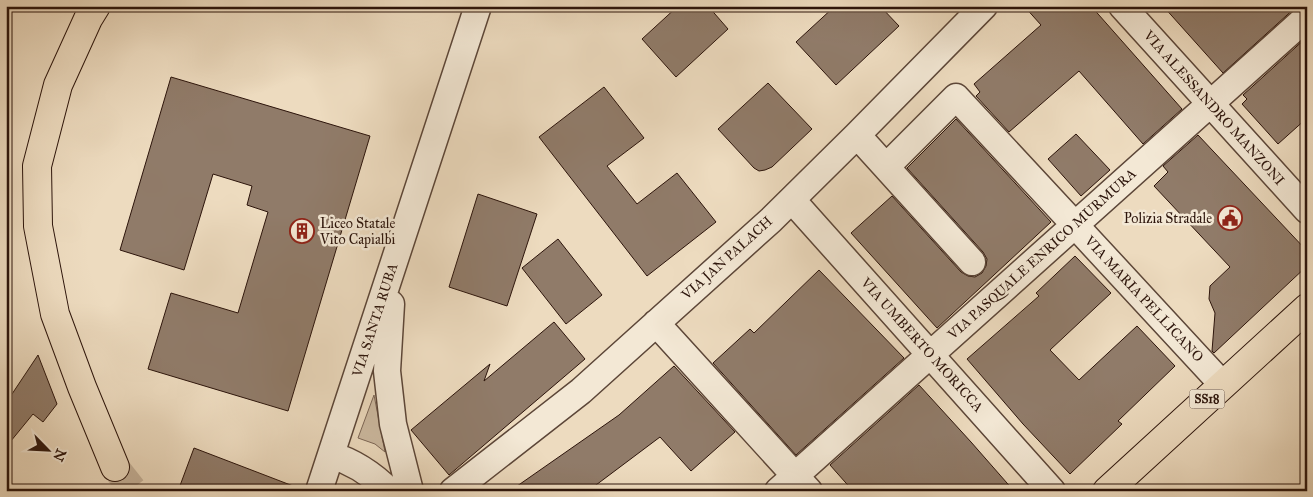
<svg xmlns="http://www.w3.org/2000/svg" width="1313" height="497" viewBox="0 0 1313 497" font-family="'IM FELL Great Primer',serif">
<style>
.green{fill:#ccb9a0;stroke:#7c6656}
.building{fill:#907b69;stroke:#2c140b}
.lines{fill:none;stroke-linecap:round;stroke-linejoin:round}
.major-tunnel{stroke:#c6b39b;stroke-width:28;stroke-dasharray:28 14;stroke-linecap:butt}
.minor-casing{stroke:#5c4638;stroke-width:29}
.major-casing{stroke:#2c140b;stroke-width:30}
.minor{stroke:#f3e8d5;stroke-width:26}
.major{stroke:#eddbbf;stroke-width:28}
.labels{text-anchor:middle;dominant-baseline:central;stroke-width:5;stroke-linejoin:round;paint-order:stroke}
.shield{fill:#f3e8d5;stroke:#685448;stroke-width:1}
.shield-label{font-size:12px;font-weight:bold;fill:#2c140b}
.street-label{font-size:14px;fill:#2c140b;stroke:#f3e8d5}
.poi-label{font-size:14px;fill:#2c140b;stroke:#f3e8d5;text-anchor:end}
</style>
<rect width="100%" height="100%" fill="#eddbbf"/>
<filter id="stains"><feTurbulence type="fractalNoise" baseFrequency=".004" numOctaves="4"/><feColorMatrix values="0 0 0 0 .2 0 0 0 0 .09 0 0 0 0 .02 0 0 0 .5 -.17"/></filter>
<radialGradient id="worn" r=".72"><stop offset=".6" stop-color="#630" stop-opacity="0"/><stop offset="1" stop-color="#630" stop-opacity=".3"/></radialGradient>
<path class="green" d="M374,395L385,452L375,444L358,438Z"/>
<path class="building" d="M678,6H708L728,29L676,77L642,39Z
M835,6H880L899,26L836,85L796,42Z
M1024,6H1091L1182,109L1143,144L1079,71L1009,132L976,96L980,92L974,84L1041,25Z
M1163,6H1297L1223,73Z
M1307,37V118L1278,144L1242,104L1247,99L1243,95Z
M171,77L370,136L288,411L148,369L171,293L238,313L268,212L247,205L252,186L213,174L184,270L120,250Z
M768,83L812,129L772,167L765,170L759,171L754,168L718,129Z
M604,87L644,138L607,166L637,204L677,173L716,222L647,276L539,137Z
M956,119L1051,222L937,328L851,233L892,196L961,272L968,276L975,277L982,273L986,266L987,259L983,252L907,168Z
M1076,134L1110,170L1081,196L1048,159Z
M1198,135L1307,251V266L1214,353L1212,351L1215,313L1209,299L1210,286L1230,267L1154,186L1168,172L1163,166Z
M478,194L537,214L507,306L449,287Z
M558,239L602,295L566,324L522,268Z
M1075,256L1111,293L1050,350L1079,380L1137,326L1175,366L1118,421L1122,424L1070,474L1023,424L967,359L1039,296L1036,293Z
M819,270L904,358L796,455L713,363L750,329L754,333Z
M554,322L585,359L449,475L411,430L490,364L484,381Z
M38,355L57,404L43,422L33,414L6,447V403Z
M674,366L735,432L691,471L660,437L588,491H510L619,415Z
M919,385L971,442L1014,491H853L830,465Z
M194,448L301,489V491H178Z"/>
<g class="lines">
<path class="major-tunnel" d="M115,467L134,491"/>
<defs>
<path id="minor" d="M1122,6L1307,210
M857,135L886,167L956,97L1075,225L1223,385
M886,167L972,262
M792,200L1052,491
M391,304L387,371L393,424L410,491
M656,323L809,491
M331,455C354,462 372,474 389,491
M319,491L478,6
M453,491L581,391L771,220L857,135L984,6
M778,491L1307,17"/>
<path id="major" d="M96,6L88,19L58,85L37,166L38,226L55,314L82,387L115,467
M1107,491L1307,308"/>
</defs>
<use href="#minor" class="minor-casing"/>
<use href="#major" class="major-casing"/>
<use href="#minor" class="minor"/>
<use href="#major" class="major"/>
</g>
<defs>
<symbol id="civic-ring" viewBox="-11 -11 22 22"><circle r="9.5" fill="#f3e8d5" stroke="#8f2418" stroke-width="1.5"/><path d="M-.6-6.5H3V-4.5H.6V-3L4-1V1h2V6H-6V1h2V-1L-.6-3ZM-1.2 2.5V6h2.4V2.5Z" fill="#8f2418"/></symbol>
<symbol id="building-ring" viewBox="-11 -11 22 22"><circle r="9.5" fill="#f3e8d5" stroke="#8f2418" stroke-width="1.5"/><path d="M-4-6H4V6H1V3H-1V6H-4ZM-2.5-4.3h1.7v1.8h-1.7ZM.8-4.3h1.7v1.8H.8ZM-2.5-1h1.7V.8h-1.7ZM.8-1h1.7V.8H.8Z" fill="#8f2418"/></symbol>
</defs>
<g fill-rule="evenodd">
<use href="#civic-ring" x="1216" y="204" width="28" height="28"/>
<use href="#building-ring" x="288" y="217" width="28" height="28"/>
</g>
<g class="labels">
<rect class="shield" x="1189.5" y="389.5" width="35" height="19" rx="4"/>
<g class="shield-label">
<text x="1207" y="399">SS18</text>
</g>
<g class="street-label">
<text transform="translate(1214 108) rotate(48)">VIA ALESSANDRO MANZONI</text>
<text transform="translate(1042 254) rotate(-42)">VIA PASQUALE ENRICO MURMURA</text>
<text transform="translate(727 258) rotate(-42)">VIA JAN PALACH</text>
<text transform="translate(1144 299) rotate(47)">VIA MARIA PELLICANO</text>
<text transform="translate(375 320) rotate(-72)">VIA SANTA RUBA</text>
<text transform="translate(922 345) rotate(48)">VIA UMBERTO MORICCA</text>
</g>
<g class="poi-label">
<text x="1212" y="218">Polizia Stradale</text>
<text x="320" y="223" text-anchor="start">Liceo Statale<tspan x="320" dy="16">Vito Capialbi</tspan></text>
</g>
</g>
<rect width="1313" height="497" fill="none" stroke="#eddbbf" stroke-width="25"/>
<rect x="8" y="8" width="1298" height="482" fill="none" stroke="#2c140b" stroke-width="2.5"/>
<rect x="12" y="12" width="1288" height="472" fill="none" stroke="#2c140b"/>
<g transform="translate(48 450) rotate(114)" stroke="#f3e8d5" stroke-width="4" paint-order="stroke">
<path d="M0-4L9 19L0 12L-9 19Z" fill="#2c140b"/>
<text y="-8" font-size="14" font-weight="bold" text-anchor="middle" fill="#2c140b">N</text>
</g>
<rect width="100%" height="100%" filter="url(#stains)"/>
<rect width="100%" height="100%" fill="url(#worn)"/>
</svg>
